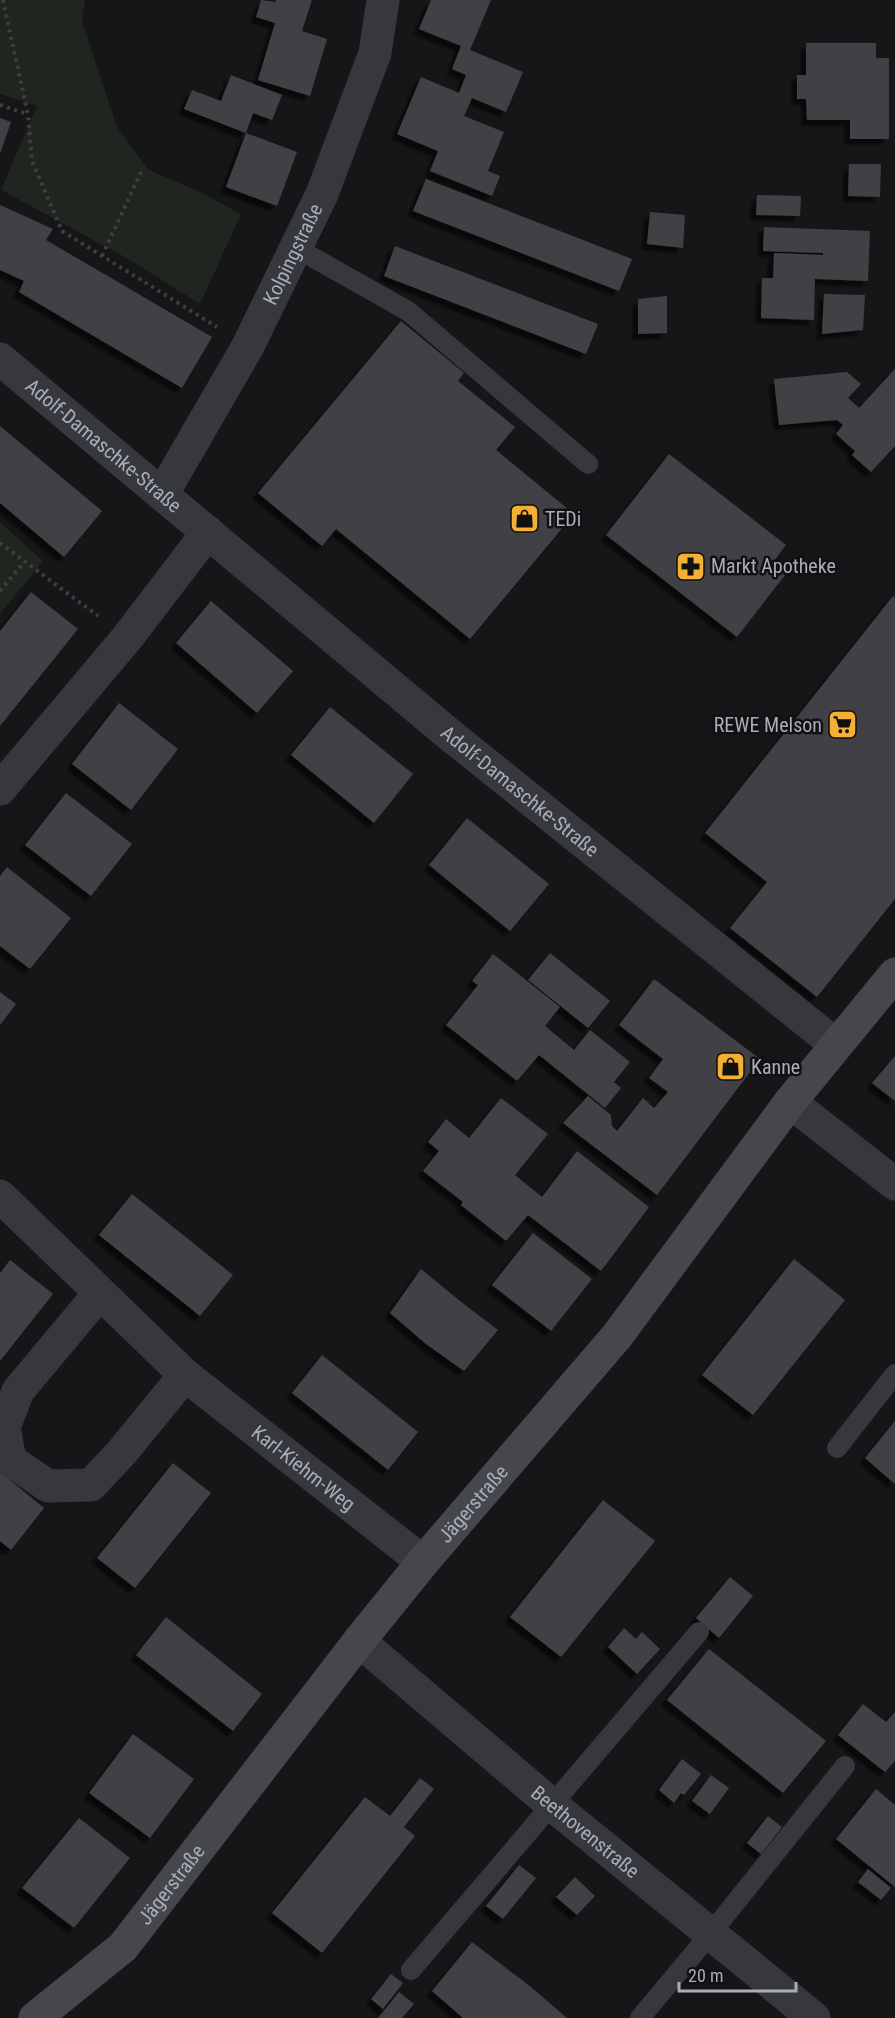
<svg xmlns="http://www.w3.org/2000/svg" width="895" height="2018" viewBox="0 0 895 2018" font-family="'Roboto Condensed',sans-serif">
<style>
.green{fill:#1e261f}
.building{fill:#404145;filter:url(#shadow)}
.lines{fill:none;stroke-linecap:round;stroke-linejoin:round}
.path{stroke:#3d3f44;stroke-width:4;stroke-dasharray:3 4.5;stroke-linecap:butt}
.lane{stroke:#37383d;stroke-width:20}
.street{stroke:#37383d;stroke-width:33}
.secondary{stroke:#45474d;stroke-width:33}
.labels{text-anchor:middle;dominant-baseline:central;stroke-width:5;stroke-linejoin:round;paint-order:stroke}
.street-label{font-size:20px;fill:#a8adb8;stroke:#111113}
.poi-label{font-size:20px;fill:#a8adb8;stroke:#111113;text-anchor:start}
</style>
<defs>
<filter id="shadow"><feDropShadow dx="-5.5" dy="5.5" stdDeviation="1.5" flood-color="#0009"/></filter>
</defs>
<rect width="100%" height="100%" fill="#161618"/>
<path class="green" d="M0,0H85L82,21L117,127L149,170L204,194L241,214L200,304L125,257L1,190L37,106L0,94Z
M0,522L43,561L0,614Z"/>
<path class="building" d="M261,0L276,2V0H312L302,31L327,39L310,96L258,80L275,23L256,17Z
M431,0H491L470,50L523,72L506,112L472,98L464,116L504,132L488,171L500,176L492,196L430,171L438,151L397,134L421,77L459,93L466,75L452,69L461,46L419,29Z
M806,43H876V58H889V139H850V120H807L806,99H797V75H806Z
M231,75L282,95L272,120L253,113L246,133L184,109L192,90L221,101Z
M0,118L11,122L0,154Z
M246,133L297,152L277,206L226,187Z
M849,164H881L880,197L848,196Z
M426,179L632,259L619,291L413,211Z
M757,195L801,196L800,216L756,215Z
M0,205L53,229L46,240L212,337L182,388L19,292L24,281L0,270Z
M650,212L685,215L683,248L647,244Z
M764,227L870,231L868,281L815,279L814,320L761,318L762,278H773L774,253L823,255V253L763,251Z
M395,246L598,324L586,354L384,276Z
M824,294L865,295L863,330L822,334Z
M667,296V333L638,334V299Z
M401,321L464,373L458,381L515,427L496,450L574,514L470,639L336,529L322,546L258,493Z
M895,369V446L871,472L852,455L855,451L836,434L843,425L837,420L779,425L774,379L847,372L861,384L848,398L859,408Z
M0,426L102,511L64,557L0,503Z
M669,454L786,545L771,565L785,575L737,637L606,535Z
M31,592L78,629L0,726V631Z
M893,596L895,598V899L817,997L730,928L767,882L705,833Z
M211,601L293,671L257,713L176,643Z
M119,703L178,749L131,810L72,764Z
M330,707L413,774L374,823L291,755Z
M66,793L132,844L91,896L25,845Z
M467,818L549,884L510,931L429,865Z
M7,867L71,918L30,969L0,946V876Z
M550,953L610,1001L588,1028L528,980Z
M493,954L560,1007L545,1026L574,1050L590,1030L630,1062L614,1082L621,1088L605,1108L539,1055L517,1081L446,1025L478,985L472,981Z
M654,979L760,1059L657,1195L563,1123L588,1096L611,1115L612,1126L617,1131L643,1098L654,1108L668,1092L649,1078L663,1059L619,1025Z
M0,992L16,1004L0,1025Z
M895,1056V1101L872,1083Z
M501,1098L548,1134L515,1175L542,1197L577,1151L649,1207L601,1271L528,1215L506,1241L461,1205L463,1202L423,1171L439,1151L428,1142L446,1119L469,1138Z
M132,1194L233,1275L200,1316L99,1235Z
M533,1233L592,1279L551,1331L492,1285Z
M794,1259L845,1300L753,1415L702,1375Z
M10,1260L53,1294L0,1361V1273Z
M421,1269L460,1301L498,1330L464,1371L426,1344L390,1313Z
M322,1355L418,1432L388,1470L292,1393Z
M895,1421V1484L865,1458Z
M173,1463L211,1493L135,1588L97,1558Z
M0,1472L44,1508L11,1550L0,1541Z
M603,1500L655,1541L561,1657L510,1617Z
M730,1577L753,1596L719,1638L696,1618Z
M166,1617L262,1694L233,1731L136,1655Z
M624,1628L636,1639L642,1632L660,1649L637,1674L608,1647Z
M709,1649L826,1741L783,1793L667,1700Z
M863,1704L886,1722L895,1712V1761L885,1772L838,1735Z
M133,1734L194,1779L150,1838L89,1793Z
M682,1759L701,1774L684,1795L681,1793L674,1803L659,1790Z
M711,1775L729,1788L710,1814L692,1801Z
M420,1778L434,1789L404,1827L415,1836L322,1953L272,1913L365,1797L390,1816Z
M876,1789L895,1805V1887L836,1839Z
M768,1816L782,1827L761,1854L747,1843Z
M79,1818L130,1858L74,1928L22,1888Z
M519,1865L536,1878L503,1919L486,1906Z
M868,1869L891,1888L881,1900L858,1882Z
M575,1877L595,1896L577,1915L556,1897Z
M472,1942L531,1987L567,2018H463L432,1991Z
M391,1974L403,1983L383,2009L371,1999Z
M399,1992L414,2004L402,2018H378Z"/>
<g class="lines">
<path class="path" d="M3,0L28,115L32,161L62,231L217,327
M0,105L27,114
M102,256L141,172
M0,543L98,616
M0,591L24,562"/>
<path class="lane" d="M296,248L408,311L588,464
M837,1448L895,1374
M411,1970L699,1632
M640,2018L711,1933L845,1766"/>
<g class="street">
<path id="s1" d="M0,359L450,735L836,1045"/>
<path id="s2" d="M163,493L248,346L322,194L375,53L383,0"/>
<path d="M0,789L127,638L208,532"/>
<path d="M790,1102L895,1184"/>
<path id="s3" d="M0,1196L185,1375L423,1562"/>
<path d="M99,1294L18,1391L4,1427L10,1460L48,1486L91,1485L122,1452L185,1375"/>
<path id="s4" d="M359,1641L551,1804L814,2018"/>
</g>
<path class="secondary" id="s5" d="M35,2018L123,1947L359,1641L423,1562L617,1336L790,1102L895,974"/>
</g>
<defs>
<symbol id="shop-square" viewBox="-11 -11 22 22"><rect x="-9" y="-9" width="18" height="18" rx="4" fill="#f2b134" stroke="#111113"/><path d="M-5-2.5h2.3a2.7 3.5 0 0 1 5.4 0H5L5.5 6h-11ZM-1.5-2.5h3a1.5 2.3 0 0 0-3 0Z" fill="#111"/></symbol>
<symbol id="pharmacy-square" viewBox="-11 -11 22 22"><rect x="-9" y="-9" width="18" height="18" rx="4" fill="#f2b134" stroke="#111113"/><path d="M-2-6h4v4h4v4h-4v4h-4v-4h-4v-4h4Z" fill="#111"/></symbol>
<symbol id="supermarket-square" viewBox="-11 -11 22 22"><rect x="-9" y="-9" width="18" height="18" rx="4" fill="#f2b134" stroke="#111113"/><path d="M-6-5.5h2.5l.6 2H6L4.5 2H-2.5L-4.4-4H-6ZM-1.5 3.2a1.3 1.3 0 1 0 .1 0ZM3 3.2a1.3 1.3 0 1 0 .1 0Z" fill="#111"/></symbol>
</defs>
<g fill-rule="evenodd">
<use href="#shop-square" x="508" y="502" width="33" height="33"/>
<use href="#pharmacy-square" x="674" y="550" width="33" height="33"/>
<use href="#supermarket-square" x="826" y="708" width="33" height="33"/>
<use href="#shop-square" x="714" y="1050" width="33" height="33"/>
</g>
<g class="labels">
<g class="street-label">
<text stroke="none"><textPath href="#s2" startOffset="272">Kolpingstraße</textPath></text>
<text stroke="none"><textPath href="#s1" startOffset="135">Adolf-Damaschke-Straße</textPath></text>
<text stroke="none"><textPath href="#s1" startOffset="676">Adolf-Damaschke-Straße</textPath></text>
<text stroke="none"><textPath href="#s3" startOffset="408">Karl-Kiehm-Weg</textPath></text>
<text stroke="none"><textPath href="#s5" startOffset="678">Jägerstraße</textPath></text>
<text stroke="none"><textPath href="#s4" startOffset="296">Beethovenstraße</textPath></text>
<text stroke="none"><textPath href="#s5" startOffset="192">Jägerstraße</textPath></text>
</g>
<g class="poi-label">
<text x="545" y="519">TEDi</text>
<text x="711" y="566">Markt Apotheke</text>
<text x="822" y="725" text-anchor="end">REWE Melson</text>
<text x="751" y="1067">Kanne</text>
</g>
</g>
<path d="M679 1982v9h117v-9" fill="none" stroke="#a8adb8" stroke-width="3"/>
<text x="688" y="1982" font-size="18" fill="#a8adb8" stroke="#111113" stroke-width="4.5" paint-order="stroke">20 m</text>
</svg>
